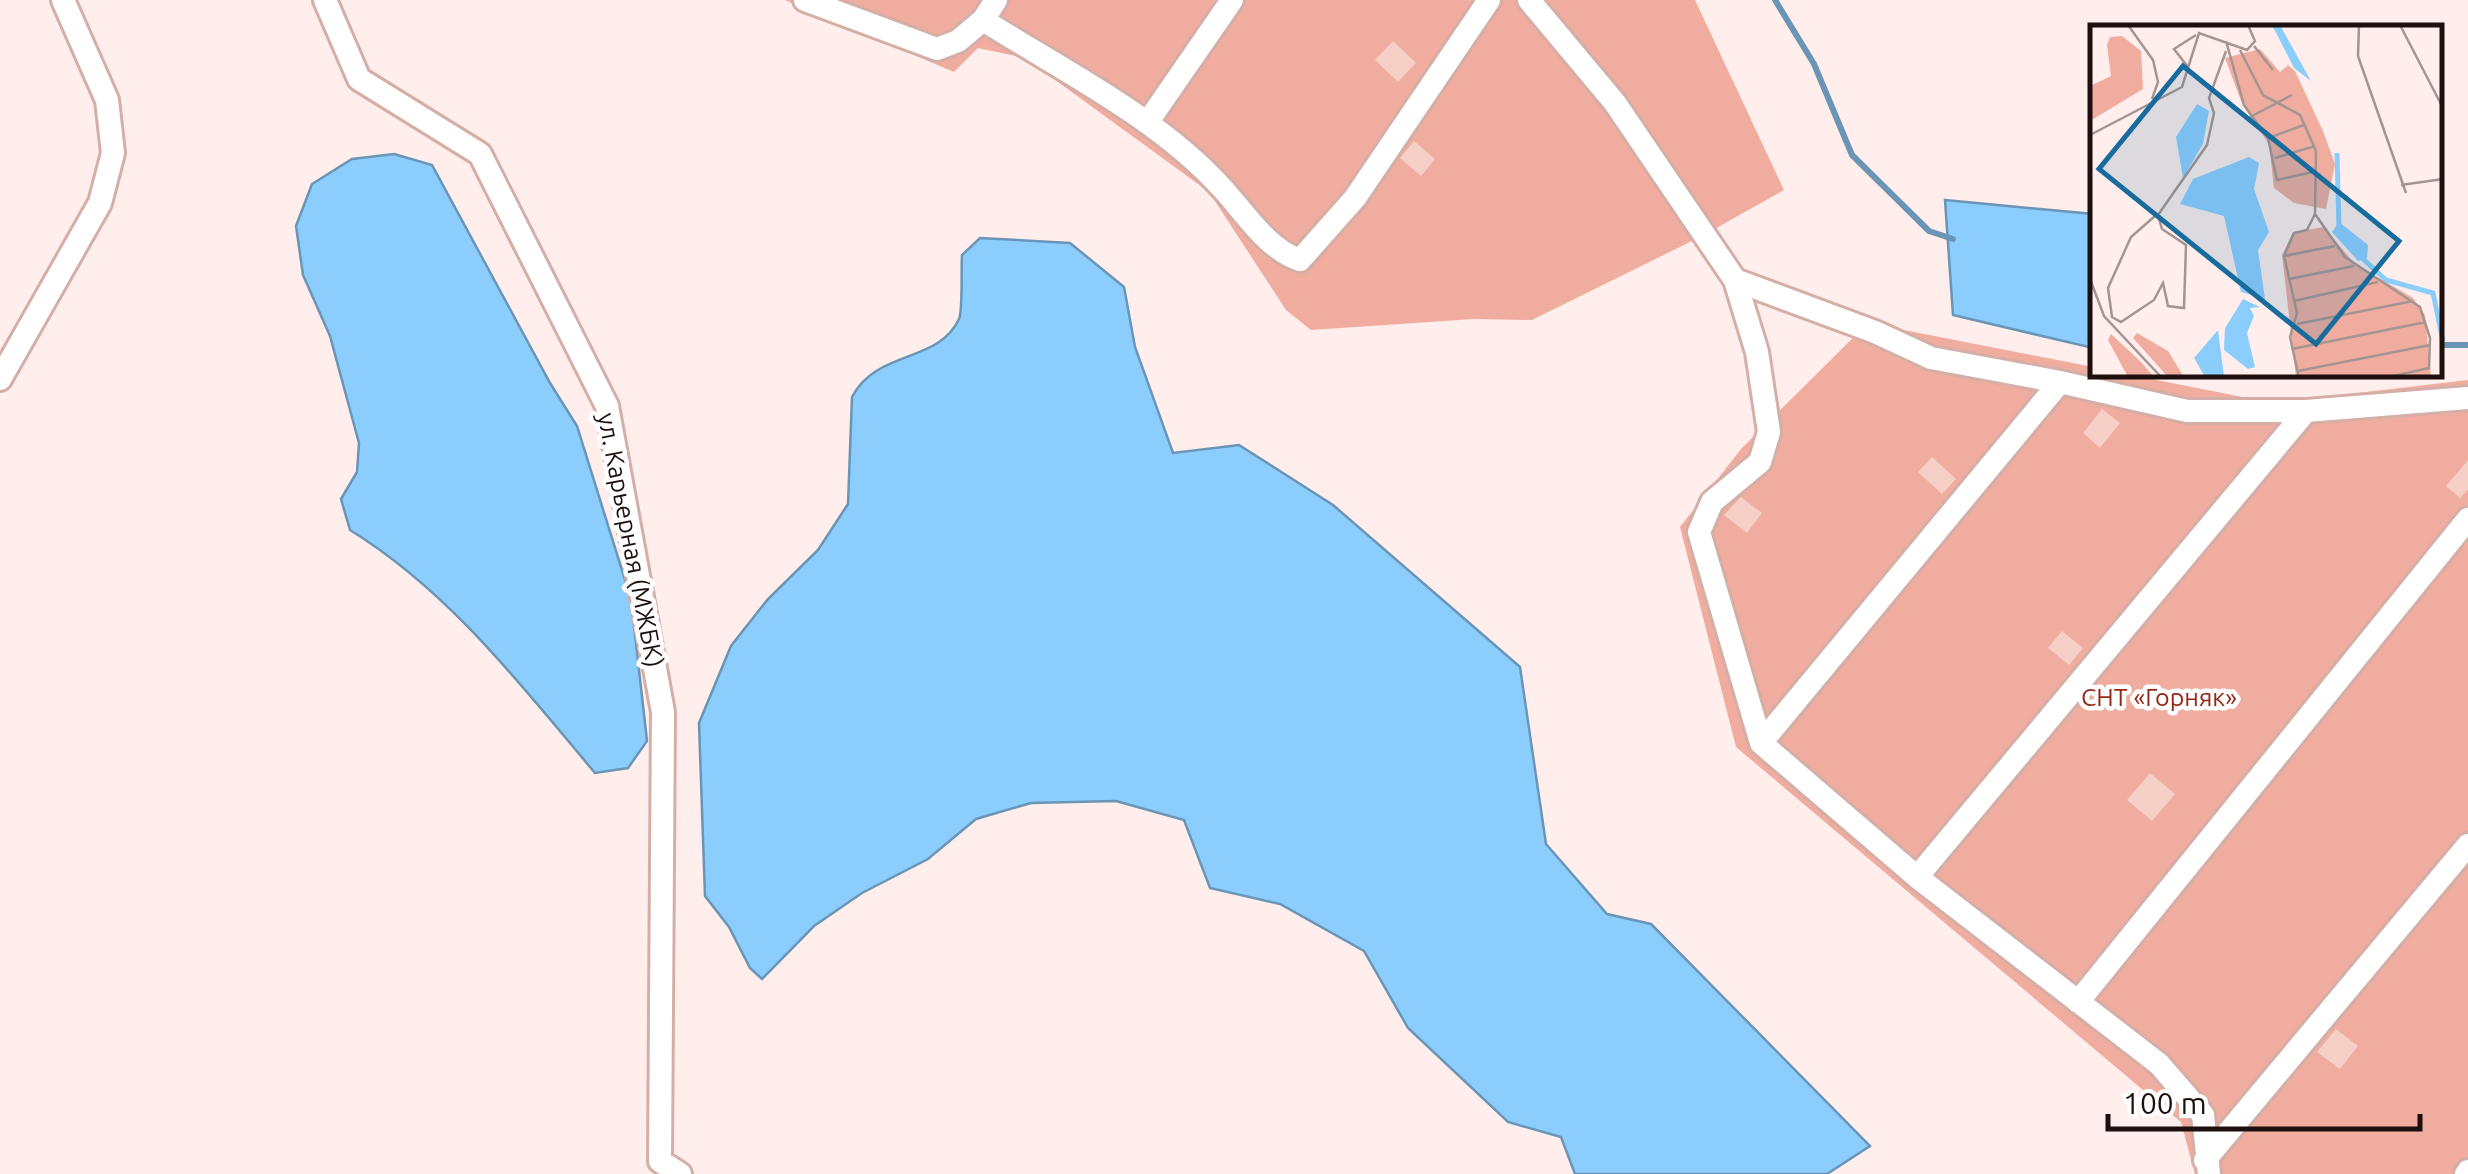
<svg xmlns="http://www.w3.org/2000/svg" width="2468" height="1174" viewBox="0 0 2468 1174" font-family="Ubuntu,sans-serif">
<style>
.green{fill:#efac9f}
.water{fill:#8bcefe;stroke:#6a95b6;stroke-width:2.5}
.lines{fill:none;stroke-linecap:round;stroke-linejoin:round}
.stream{stroke:#6a95b6;stroke-width:6}
.building{fill:#f6cfc7}
.minor-casing{stroke:#d5afa7;stroke-width:28}
.minor{stroke:#fff;stroke-width:22}
.labels{text-anchor:middle;dominant-baseline:central;stroke-width:9;stroke-linejoin:round;paint-order:stroke}
.street-label{font-size:25px;fill:#1c0f0d;stroke:#fff}
.park-label{font-size:25px;fill:#962716;stroke:#fff}
.inset-river{fill:none;stroke:#8bcefe;stroke-width:5}
.inset-road{fill:none;stroke:#a49592;stroke-width:2.5}
.view{fill:#186c9d;fill-opacity:0.15;stroke:#186c9d;stroke-width:5}
.inset-edge{fill:none;stroke:#1c0f0d;stroke-width:5}
</style>
<rect width="100%" height="100%" fill="#ffeeeb"/>
<path class="green" d="M785,0H1695L1784,190L1704,235L1532,320L1474,319L1311,330L1286,310L1209,192L1025,58L978,48L954,72Z
M1868,323L2093,367V375H2131L2273,403L2468,380V1174H2195L2181,1122L1736,747L1680,527L1741,449Z"/>
<path class="water" d="M394,154L432,165L550,383L577,426L631,599L647,741L628,768L595,773C521,685 449,591 350,530L341,499L357,472L359,443L330,336L303,275L296,226L312,184L352,159Z
M1945,200L2093,214V348L1953,315Z
M980,238L1070,243L1124,287L1135,347L1173,453L1239,445L1333,505L1520,667L1546,844L1607,914L1651,924L1870,1146L1827,1174H1575L1561,1137L1508,1122L1408,1028L1364,951L1280,904L1210,888L1184,820L1116,801L1031,803L976,819L928,859L862,893L814,926L762,979L750,968L729,927L705,896L699,723L731,646L768,599L818,550L848,504L852,397C877,349 938,364 959,319C963,311 961,269 962,255Z"/>
<g class="lines">
<path class="stream" d="M1775,0L1814,64L1852,155L1929,231L1953,239
M2440,345H2468"/>
</g>
<path class="building" d="M1393,41L1416,63L1398,82L1375,60Z
M1414,141L1435,159L1421,176L1400,158Z
M2102,409L2120,423L2100,448L2083,433Z
M1932,457L1956,479L1942,494L1918,472Z
M2468,460V490L2460,498L2446,486Z
M1741,497L1762,513L1747,533L1724,515Z
M2062,631L2083,648L2069,665L2048,648Z
M2150,773L2175,794L2152,821L2127,800Z
M2336,1029L2358,1046L2340,1069L2317,1052Z"/>
<g class="lines">
<defs>
<path id="minor" d="M325,0L359,79L480,154L607,406L663,712L660,1161L680,1174
M805,0L937,49L958,41L983,20
M996,0L983,20C1062,70 1159,118 1222,188C1245,213 1267,249 1300,260L1355,198L1489,0
M1529,0L1615,103L1735,280L1757,352L1769,432L1760,462L1712,502L1699,532L1761,743L1917,877L2159,1064L2203,1115L2209,1174
M1147,123L1232,0
M1735,280L1875,332L1931,358L2060,382L2187,411H2306L2468,398
M0,379L100,203L113,153L107,100L63,0
M1761,743L2060,382
M1917,877L2306,411
M2078,1002L2468,519
M2205,1160L2468,845
M2466,1174L2468,1171"/>
</defs>
<use href="#minor" class="minor-casing"/>
<use href="#minor" class="minor"/>
</g>
<g class="labels">
<g class="street-label">
<text transform="translate(631 540) rotate(79)">ул. Карьерная (МЖБК)</text>
</g>
<g class="park-label">
<text x="2159" y="697">СНТ «Горняк»</text>
</g>
</g>
<g transform="translate(2090 25)">
<rect width="352" height="352" fill="#ffeeeb"/>
<path d="M32,11L51,26L53,64L0,96V61L21,51L17,20L20,12ZM170,24L190,47L198,40L205,46L233,106L245,139L236,184L204,178L184,163L179,119L153,81L135,33ZM234,202L264,238L323,273L335,290L341,352H206L192,230L203,207ZM47,308L78,326L94,352H78L43,313ZM21,309L51,337L64,352H38L18,315Z" fill="#efac9f"/>
<path d="M182,0H190L221,56L204,43ZM107,79L119,86L113,119L93,153L86,112ZM159,132L169,138L164,164L179,207L168,225L175,274L151,267L134,191L90,179L103,154ZM249,197L278,220L277,233L268,236L242,207ZM153,274L170,282L160,283L164,291L157,308L165,342L158,344L134,325L135,303ZM128,305L134,352H115L104,333Z" fill="#8bcefe"/>
<path class="inset-river" d="M247,128L249,203M272,233L296,255L343,268L353,316"/>
<path class="inset-road" d="M38,0L63,35L68,57L62,74M269,0L268,31L316,168M310,0L353,83M136,16L154,80L178,113M164,21L183,45M150,25L173,70L210,90L226,126L225,189L217,205L204,208L194,231L207,288L200,312L209,353M98,42L84,24L106,10M160,92L202,70M214,100L178,113L187,155L227,146M0,110L92,62L109,8L157,25L165,16L158,0M185,133L225,121M311,160L353,154M0,181V214M225,189L255,232L330,282L340,313L339,343L294,353M65,191L41,212L18,263L22,292L31,297L64,275L73,258L78,281L94,283L96,220L72,204L68,190L117,120L124,88L119,73L136,26M194,231L245,221M0,254L14,291L72,353M199,254L264,241M204,276L288,257M207,299L323,276M202,324L336,297M208,346L340,320"/>
<path class="view" d="M93,41L309,216L226,319L9,144Z"/>
<rect width="352" height="352" class="inset-edge"/>
</g>
<path d="M2108 1114v15h312v-15" fill="none" stroke="#1c0f0d" stroke-width="5"/>
<text x="2123" y="1114" font-size="30" fill="#1c0f0d" stroke="#ffffff" stroke-width="8" paint-order="stroke">100 m</text>
</svg>
